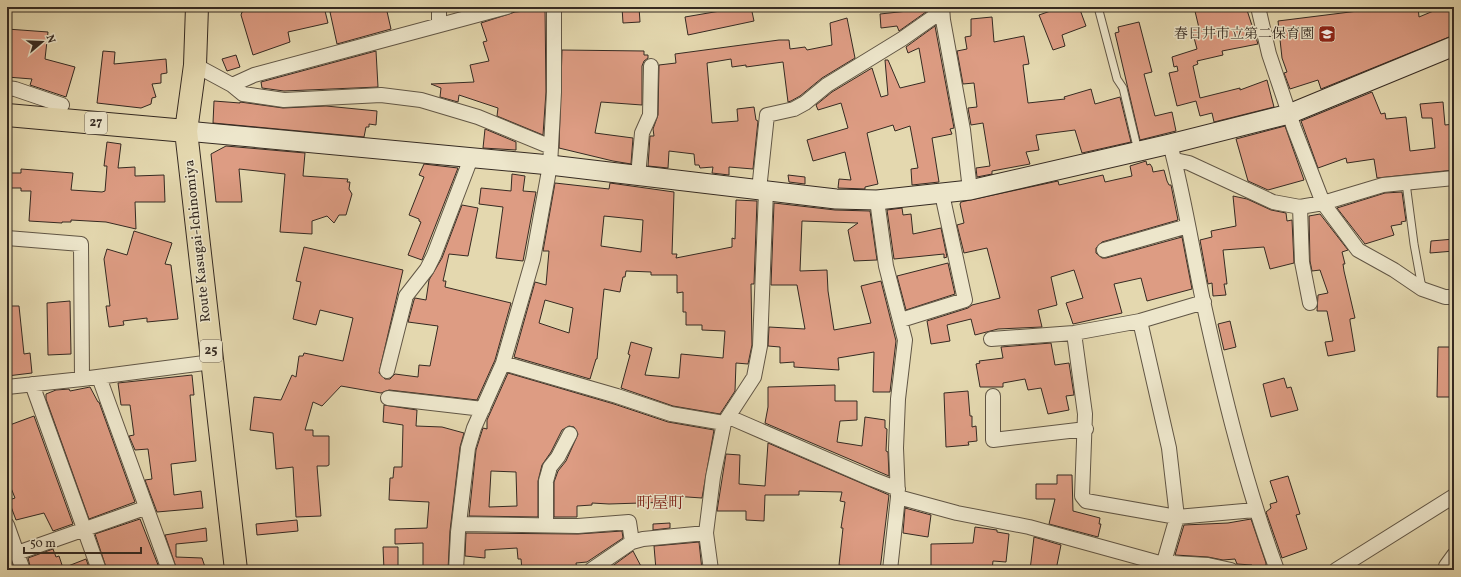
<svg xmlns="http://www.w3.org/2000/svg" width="1461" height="577" viewBox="0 0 1461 577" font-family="Vollkorn,'Noto Serif JP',serif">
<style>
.building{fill:#dd9c83;stroke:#352a22;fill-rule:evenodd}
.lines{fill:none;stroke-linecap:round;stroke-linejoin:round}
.lane-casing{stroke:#615645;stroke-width:9}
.street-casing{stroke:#615645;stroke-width:16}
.secondary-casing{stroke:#352a22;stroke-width:21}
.primary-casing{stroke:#352a22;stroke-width:24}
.lane{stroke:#ede6cb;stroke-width:7}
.street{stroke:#ede6cb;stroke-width:14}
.secondary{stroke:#ede6cb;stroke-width:19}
.primary{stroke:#e4d8af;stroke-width:22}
.labels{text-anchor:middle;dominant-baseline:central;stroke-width:3;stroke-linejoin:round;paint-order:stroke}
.shield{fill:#ede6cb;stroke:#6c6255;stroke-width:1}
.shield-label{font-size:13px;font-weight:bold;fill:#352a22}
.poi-label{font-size:14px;fill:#352a22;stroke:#ede6cb;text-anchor:end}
.street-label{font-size:14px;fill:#352a22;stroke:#ede6cb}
.quarter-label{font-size:16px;fill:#7a1f14;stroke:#ede6cb}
</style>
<rect width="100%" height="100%" fill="#e4d8af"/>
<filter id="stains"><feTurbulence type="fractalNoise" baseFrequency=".005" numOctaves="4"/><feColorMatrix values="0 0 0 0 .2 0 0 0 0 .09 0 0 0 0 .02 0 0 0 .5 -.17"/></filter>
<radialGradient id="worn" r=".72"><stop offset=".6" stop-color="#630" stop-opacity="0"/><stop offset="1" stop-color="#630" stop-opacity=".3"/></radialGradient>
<path class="building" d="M258,7H324L328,23L288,32L290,42L253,55L241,15L242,12Z
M351,7H386L391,29L337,44L330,12Z
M545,7L546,92L543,135L497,116L498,108L459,95L458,102L440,97L441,88L431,84L474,82L470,65L489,61L483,42L487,41L481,23L515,12L526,11V9Z
M622,7H639L640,22L623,23Z
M719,7H751L754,21L688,35L685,17L720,11Z
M916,7H933L899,31L897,26L881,28L880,14L917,10Z
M1062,7H1079L1086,26L1062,35L1065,46L1053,50L1039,15Z
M1194,7H1246L1258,44L1222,51L1223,55L1197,61L1198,64L1193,66L1200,98L1240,88V90L1267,80L1274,107L1214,122L1212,113L1200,116L1196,101L1177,106L1169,73L1178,71L1177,66L1174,67L1172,57L1197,49L1192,30L1199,28Z
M1366,7H1418L1419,17L1443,7H1454V35L1321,89L1318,80L1290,89L1284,73L1287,72L1282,58L1278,21L1366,10Z
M992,17L994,42L1024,36L1029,64L1023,65L1028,103L1065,99L1064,97L1091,89L1095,104L1120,97L1131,142L1082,153L1075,130L1036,135L1039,150L1026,152L1030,164L992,171V174L977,177L976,168L990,166L983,123L971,125L968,108L977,107L974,83L963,84L957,51L967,49L965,37L971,36V19Z
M847,18L855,58L822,78L800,96L791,101L788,102L783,62L746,67V65L732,67L731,59L707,63L712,123L738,121L737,109L754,107L756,120L758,121L753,169L729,167V175L712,173L713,167L700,168L699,165H695L694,154L669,151L668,168L648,166L650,136H654L653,129L658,115L659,65L676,63L675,54L779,40H789L790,49L805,47L807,50L832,45L830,23Z
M1139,22L1152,72L1144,74L1155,116L1172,112L1176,131L1140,140L1115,33L1119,32L1118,27Z
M935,26L954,128L950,129L952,134L932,138L939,182L912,185L911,169L918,168L910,126L895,131L893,125L867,133L878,184L865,187V189L838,188L839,179L851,180L845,152L813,161L807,140L848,128L841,103L818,110L816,105L832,92L872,68L881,97L888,95L885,60H888L900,88L925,82L919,48L908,53L906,47Z
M7,29L48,32L45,59L75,67L66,97L30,85L32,79L7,77Z
M562,50L644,51V55H648V58L644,61L642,66V105L601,102L595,133L633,138L631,164L613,161L559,148Z
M103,51L115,52L114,64L166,59L167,73L161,74V83L152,84L156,97L152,98L151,104L141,108L97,103Z
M376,51L378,87L284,91L262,88L261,82Z
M236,55L240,67L227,71L222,59Z
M1372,92L1381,114L1385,113L1386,119L1406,117L1410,151L1435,148L1432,118H1422L1420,104L1443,102L1445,125L1454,124V170L1377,178L1374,159L1347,163L1346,158L1318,168L1301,121Z
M214,101L240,103V102L283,108L326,106L377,111L376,125L369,124V127H366L364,137L213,123Z
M1285,126L1304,180L1268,190L1248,181L1236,139Z
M485,129L516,142V150L483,148Z
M107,142L121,144L118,168L135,167V176L164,175L165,202H135L136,229L106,222L71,220V222H62V223L29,221L31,191H21V188H7V173H21V169L73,173L71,190L102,192L105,191L107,166H104Z
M226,146L305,153L303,176L348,179L347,182H350L349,189L352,194L346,215H339L334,223L327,216L312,221V234L280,232L285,174L239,169L242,202H216L211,154Z
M1146,161L1147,165L1150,164L1152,167L1153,172L1164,170L1167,181L1169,185H1171L1178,220L1102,242L1096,248V253L1102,258H1106L1182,237L1192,289L1147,301L1141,278L1114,284L1122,313L1073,324L1066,303L1083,298L1074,270L1051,277L1057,305L1038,310L1042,327L998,329L975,335L971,319L947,325L950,341L931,344L927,321L968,308L972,305L1000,298L987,248L964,253L957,225L964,223L960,204L961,202L1058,181L1059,185L1103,175L1105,182L1132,176L1130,166Z
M424,164L458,168L422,260L408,255L421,222L419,221V219L409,215L424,177L419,175Z
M512,174L525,176L523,191L536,192L523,261L496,258L503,207L479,204L481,188L511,191Z
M788,175L805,177V184L789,182Z
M555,183L609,189L610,183L674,192L672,254H677L676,258L732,247V238L735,239L736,200L757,201L754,284H751L752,345L748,364L736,363L735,391L720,414L673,406L621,388L630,355L628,354L631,342L652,348L645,375L679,378L681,354L723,358L725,331L702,330V325H686V312H683V292L677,293V275H651V272L626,271L625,277H623L620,292L604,289L597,359H596L590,379L514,357L535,282L546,285L549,251H543ZM604,216L643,220L641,252L601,246ZM545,300L573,308L569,333L539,323Z
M1402,192L1406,221L1401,222L1402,224L1391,226L1394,235L1365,244L1337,208L1385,193Z
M1233,196L1247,199L1271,210L1286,213L1287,221L1292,220L1294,263L1270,269L1264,247L1223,250L1227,284H1224L1226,295L1213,296L1212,283L1208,284L1200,240L1212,237L1211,231L1236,226Z
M774,203L835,210L870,211L877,260L854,261L848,230L858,223L802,221L800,271L827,270L828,291L834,330L871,323L861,286L881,281L896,341L890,392H873L874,352L838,358L839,370L794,367V362L780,363V347L768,346L769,327L805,329L797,285H771Z
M462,205L478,208L468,256L449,254L443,281H446L445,287L511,303L495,360L477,400L389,390L381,393L341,386L322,406L313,402L305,430H313V436H329V465L327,466H317L321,516L296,517L293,467L276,469L273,433L250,430L254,397L281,400L292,375L296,377L299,356H303L304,353L343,361L353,318L320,310L316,325L293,319L301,282L296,281L304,247L403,270L379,373L385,379H390L395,374L418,377L419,365L430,366L438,326L408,322L414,300L415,298L426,300L429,280L442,258Z
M902,208L903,215L911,214L913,234L941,228L947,257L944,258V254L894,259L887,210Z
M1320,214L1348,250L1342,252L1345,264H1343L1344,271L1355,318L1350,319V321L1355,351L1328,356L1325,342L1333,341L1327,311H1317L1318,295L1328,293L1320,270L1312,271L1310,261L1309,216Z
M134,231L172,243L165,264L171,265L178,319L147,322V318L123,321L124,325L109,327L106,306H110L104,259L107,249L127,255Z
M1454,239V251L1430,253L1431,241Z
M948,263L955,294L906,310L897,276Z
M70,301L71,354L48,355L47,303Z
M7,306H19L24,354L30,353L32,373L7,376Z
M1230,321L1236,347L1224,350L1218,324Z
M1051,343L1055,365L1069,363L1074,395L1066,396L1069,410L1048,414L1041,388L1028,390L1025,379L1003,383V387H980L976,364L980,363L979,361L1003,358L1001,347Z
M1438,347H1454L1450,397H1437Z
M508,373L614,404L668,422L714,430L702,498L673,496L672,502L609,504L592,503V505L577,506V517H554V482L558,471L566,461L578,434L574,427L569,426L562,430L551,452L542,465L538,481V517L469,516L476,450L482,431L483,428L487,429V420ZM491,471L516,472L517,506L489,507Z
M192,375L194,395H190L196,461L171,464L174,495L201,491L203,508L157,512L145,480L152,479L148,449L135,450L129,436L134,435L130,405H121L118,383Z
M1284,378L1287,388L1291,387L1298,410L1271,417L1263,384Z
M835,385V401H857V420L840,421L837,442L862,446L865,417L885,420V428L887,429L886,451L888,452L889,476L765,423L768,407V387Z
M90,387L98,402H99L135,502L89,519L46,399V394L56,390L69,389L70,391Z
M968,391L970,416H972V427L976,426L977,441L968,442L969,445L946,447L944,393Z
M384,405L417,410L416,426L442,427L464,433L460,447L450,531L448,570H423V543L395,544V529L427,528L429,502L389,500L390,478H393L394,467H402L403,425L383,422Z
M34,416L73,524L53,531L44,513L16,520L10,504L9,500L15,498L7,478V426Z
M768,443L889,495L880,570H866L839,565L843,528H841L845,502L840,501L842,492L799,491V495H765L764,521L746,520V511H717L726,454L740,455L739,484L765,486Z
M1057,475H1072L1073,511L1100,518L1099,524H1101L1098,537L1049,524L1055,499H1036V484H1057Z
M1288,476L1300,514L1296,515L1307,549L1282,558L1266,512L1271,508L1270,504L1277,502L1270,481Z
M905,508L931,515L928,537L903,533Z
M140,519L160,570H107L95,534Z
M1251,519L1266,563V569L1253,570L1252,565L1237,564L1235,559L1223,560L1208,557L1175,555L1184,525L1228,523Z
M297,520L298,531L257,535L256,524Z
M670,523V528L653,530V524Z
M975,527L997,530V532L1009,534L1006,562L993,561L992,570L956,567V570H931V544L973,543Z
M206,528L207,541L176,544V557L202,558L206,570H177L165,535Z
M622,531L623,538L587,562L576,563L577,570H522L521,559H518L517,548L485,550V558L465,556L466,533L578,534Z
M1034,537L1061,545L1056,570H1030Z
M699,542L702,570H656L654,546Z
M383,547H398V570H384Z
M53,549L56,557L59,556L63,568L86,559L90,570H31L28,558Z
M633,551L643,570H607Z"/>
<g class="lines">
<defs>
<path id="lane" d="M1098,7L1117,79L1123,88L1138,151
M1406,183L1414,244L1422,288"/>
<path id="street" d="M942,7L943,20L963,130L970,190
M1258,7L1269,54L1294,128L1323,203L1358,250L1394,270L1422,289L1445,297H1454
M439,25V7
M195,65L232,85L254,75L507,7
M232,85L243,94L284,100L381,95L421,100L478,117L551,147
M7,88L15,89L62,105
M1170,144C1184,195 1192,249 1203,301C1223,392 1245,483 1277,570
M1175,160L1189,163L1273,202L1300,207L1323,203L1383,185L1454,178
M638,176L642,133L650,115L651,66
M759,190L767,115L794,109L805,103L827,85L902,39L942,11
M877,200L886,266L905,340L898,399L896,448L898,497L890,570
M1300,207L1302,262L1310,303
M7,238L81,244L82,379
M1104,250L1188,226
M901,320L965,300L942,194
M1140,321L1169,448L1177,517L1255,510
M1074,333L1085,414L1082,496L1086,501L1177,517L1164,562
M991,339L1074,333L1140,321L1204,302
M503,363L617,396L671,414L724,423
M387,371L406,296L427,269L434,255L471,158
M99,377L169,570
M32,384L99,570
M7,387L82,379L212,362
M993,396V440L1086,429
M388,398L483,409
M729,417L872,479L898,489
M898,497L957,513L1029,527L1156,562L1208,565L1231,570
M459,524L578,526L629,522L632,542
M7,525L23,570
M546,525V481L550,467L558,457L570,434
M17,553L145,508
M456,570L458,532L468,448L474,428L503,363L533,259L550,165L554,92V7
M591,570L632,542L643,539L706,533
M711,570L706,533L713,477L724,423L754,377L760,346L766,191
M1336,570L1454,496
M1446,570V566L1454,555"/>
<path id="secondary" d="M186,131L550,165L836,199L877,200L970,190L1170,144L1289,114L1454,46"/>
<path id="primary" d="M197,7L195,65L186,131L236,570
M7,115L186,131"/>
</defs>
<use href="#lane" class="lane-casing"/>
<use href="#street" class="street-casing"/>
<use href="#secondary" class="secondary-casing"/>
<use href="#primary" class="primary-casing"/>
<use href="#lane" class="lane"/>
<use href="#street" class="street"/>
<use href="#secondary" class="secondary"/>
<use href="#primary" class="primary"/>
</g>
<defs>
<symbol id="school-square" viewBox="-11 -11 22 22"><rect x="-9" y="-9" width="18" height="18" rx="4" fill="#8f2418" stroke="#ede6cb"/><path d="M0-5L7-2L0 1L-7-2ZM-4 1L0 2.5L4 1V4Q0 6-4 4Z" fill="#fff"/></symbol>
</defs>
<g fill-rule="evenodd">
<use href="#school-square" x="1317" y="24" width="20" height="20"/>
</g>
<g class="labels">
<g class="shield">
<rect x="85" y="112" width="22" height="22" rx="3"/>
<rect x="200" y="340" width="22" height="22" rx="3"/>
</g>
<g class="shield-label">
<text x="96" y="123">27</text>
<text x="211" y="351">25</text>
</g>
<g class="poi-label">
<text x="1314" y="34">春日井市立第二保育園</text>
</g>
<g class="street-label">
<text transform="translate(198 241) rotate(-96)">Route Kasugai-Ichinomiya</text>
</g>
<g class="quarter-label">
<text x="660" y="504">町屋町</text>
</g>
</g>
<rect width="1461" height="577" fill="none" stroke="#e4d8af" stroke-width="24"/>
<rect x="8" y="8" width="1445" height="561" fill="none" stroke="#352a22" stroke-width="2"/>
<rect x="12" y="12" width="1437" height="553" fill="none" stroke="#352a22"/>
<g transform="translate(42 42) rotate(71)" stroke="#ede6cb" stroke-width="3" paint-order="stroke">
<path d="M0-3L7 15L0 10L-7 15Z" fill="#352a22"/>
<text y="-6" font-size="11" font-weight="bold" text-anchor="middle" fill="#352a22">N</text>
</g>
<path d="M24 547v6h117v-6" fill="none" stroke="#352a22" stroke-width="2"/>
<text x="30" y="547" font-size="12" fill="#352a22" stroke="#ede6cb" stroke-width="3" paint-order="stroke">50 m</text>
<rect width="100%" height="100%" filter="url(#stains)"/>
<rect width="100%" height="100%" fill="url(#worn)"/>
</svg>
